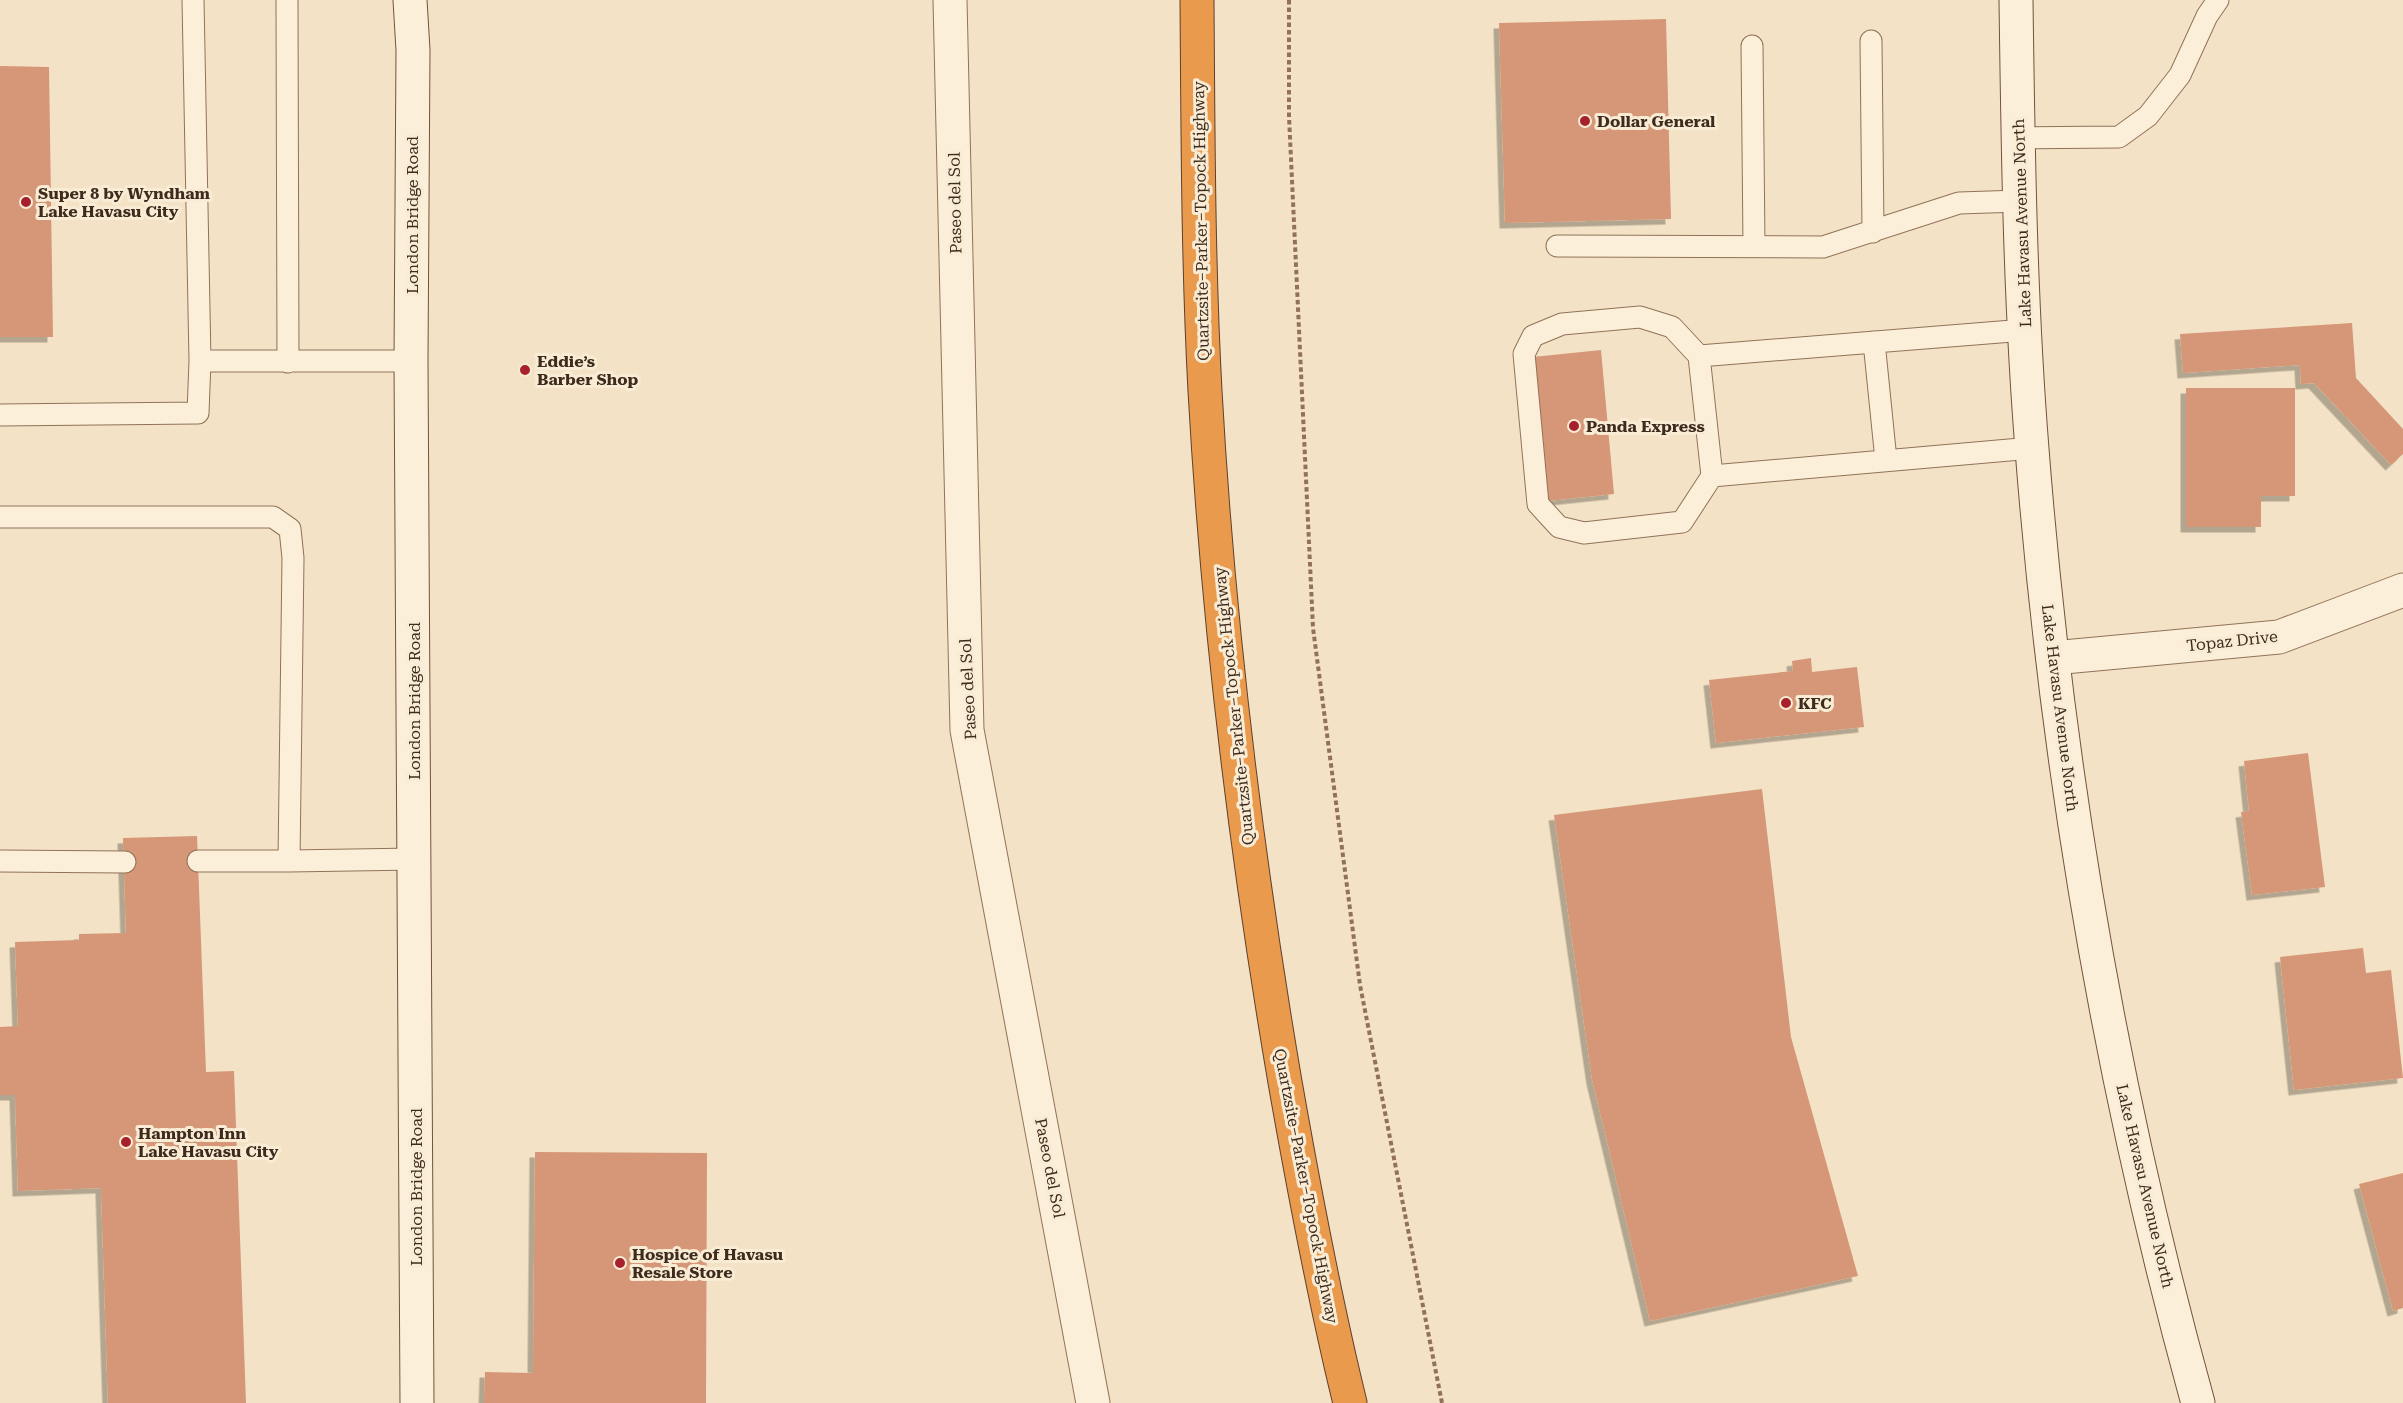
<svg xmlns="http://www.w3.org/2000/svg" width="2403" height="1403" viewBox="0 0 2403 1403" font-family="'Roboto Serif',serif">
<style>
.building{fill:#d59777;filter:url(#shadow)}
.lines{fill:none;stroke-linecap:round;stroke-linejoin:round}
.lane-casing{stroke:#917258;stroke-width:23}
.street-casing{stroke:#917258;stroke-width:35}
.secondary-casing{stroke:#72533b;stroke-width:35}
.highway-casing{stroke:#5e402d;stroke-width:35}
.path{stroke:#917258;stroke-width:4;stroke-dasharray:4.5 3;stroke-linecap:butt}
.lane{stroke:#fcefd9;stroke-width:21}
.street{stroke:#fcefd9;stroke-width:33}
.secondary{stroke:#fcefd9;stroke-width:33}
.highway{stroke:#ea9a4d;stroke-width:33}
.poi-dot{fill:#a7212c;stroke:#f9ecd5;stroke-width:2}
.labels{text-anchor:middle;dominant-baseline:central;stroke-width:6;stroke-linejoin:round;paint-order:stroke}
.poi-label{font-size:16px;font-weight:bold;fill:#3f2b1e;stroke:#f9ecd5;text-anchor:start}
.street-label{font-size:16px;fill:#3f2b1e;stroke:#f9ecd5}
</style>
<defs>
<filter id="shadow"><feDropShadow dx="-5.5" dy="5.5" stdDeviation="0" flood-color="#0004"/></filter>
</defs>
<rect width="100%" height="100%" fill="#f3e2c5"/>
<path class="building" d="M1666,19L1671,219L1505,223L1499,23Z
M0,66L49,67L53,337H0Z
M2352,323L2356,378L2403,429V454L2391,465L2314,383L2301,384L2300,365L2183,373L2180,334Z
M1601,350L1614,494L1547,501L1533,357Z
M2186,388H2295V496H2261V527H2186Z
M1811,658L1812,672L1857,667L1864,727L1716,743L1709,680L1793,671L1792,661Z
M2308,753L2325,887L2252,895L2241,812L2249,811L2244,761Z
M1762,789L1791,1037L1858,1276L1650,1321L1592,1079L1554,815Z
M197,836L206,1072L234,1071L246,1403H108L101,1188L18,1191L15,1095H0V1027L18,1026L15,942L79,940V934L126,933L123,838Z
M2363,948L2366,973L2391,970L2403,1078L2294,1090L2280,957Z
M535,1152L707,1153L706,1403H484L485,1372L533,1373Z
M2403,1173V1308L2393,1311L2359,1184Z"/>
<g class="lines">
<defs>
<path id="lane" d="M193,0L200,361H411
M287,0L288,362
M1871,41L1873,232
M1752,46L1754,246
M2018,138L2119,137L2148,116L2180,75L2207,16L2218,0
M1557,246L1823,247L1959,203L2020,201
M1874,342L1886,460
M1699,356L1672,327L1640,317L1562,324L1533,336L1524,354L1538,504L1559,527L1584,533L1682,522L1712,476L1699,356L2025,330
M0,415L198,413L200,361
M1712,476L2032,448
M0,517H273L290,529L293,558L289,861L415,859
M0,861L125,862
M198,861H289"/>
<path id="street" d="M950,0L967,730L1093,1403
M2053,658L2279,637L2403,590"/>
<path id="secondary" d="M410,0L413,50L411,361L417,1403
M2016,0C2018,150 2020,300 2032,449C2057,771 2112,1092 2198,1403"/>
<path id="highway" d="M1197,0C1198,130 1198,261 1205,391C1218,623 1246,854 1285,1082C1304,1190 1324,1297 1350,1403"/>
</defs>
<use href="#lane" class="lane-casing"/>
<use href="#street" class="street-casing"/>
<use href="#secondary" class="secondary-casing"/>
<use href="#highway" class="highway-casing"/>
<path class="path" d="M1289,0V116L1313,628L1360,985L1442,1403"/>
<use href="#lane" class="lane"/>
<use href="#street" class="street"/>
<use href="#secondary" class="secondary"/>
<use href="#highway" class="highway"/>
</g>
<g class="poi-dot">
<circle cx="1585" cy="121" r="6"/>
<circle cx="26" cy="202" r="6"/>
<circle cx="525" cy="370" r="6"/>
<circle cx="1574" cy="426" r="6"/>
<circle cx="1786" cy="703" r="6"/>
<circle cx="126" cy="1142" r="6"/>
<circle cx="620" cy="1263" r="6"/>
</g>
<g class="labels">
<g class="poi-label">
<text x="1597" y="121">Dollar General</text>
<text x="38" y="193">Super 8 by Wyndham<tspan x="38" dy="18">Lake Havasu City</tspan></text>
<text x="537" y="361">Eddie’s<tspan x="537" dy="18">Barber Shop</tspan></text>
<text x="1586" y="426">Panda Express</text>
<text x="1798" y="703">KFC</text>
<text x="138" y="1133">Hampton Inn<tspan x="138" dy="18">Lake Havasu City</tspan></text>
<text x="632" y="1254">Hospice of Havasu<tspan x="632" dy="18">Resale Store</tspan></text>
</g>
<g class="street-label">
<text transform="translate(955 203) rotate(-91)">Paseo del Sol</text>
<text transform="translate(412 215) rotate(-90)">London Bridge Road</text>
<text transform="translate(1201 221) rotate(-91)">Quartzsite–Parker–Topock Highway</text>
<text transform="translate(2022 223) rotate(-92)">Lake Havasu Avenue North</text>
<text transform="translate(2232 641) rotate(-6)">Topaz Drive</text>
<text transform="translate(968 689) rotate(-93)">Paseo del Sol</text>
<text transform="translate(414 701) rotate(-90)">London Bridge Road</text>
<text transform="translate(1234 706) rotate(-96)">Quartzsite–Parker–Topock Highway</text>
<text transform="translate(2060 708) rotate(83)">Lake Havasu Avenue North</text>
<text transform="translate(1050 1168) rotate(79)">Paseo del Sol</text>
<text transform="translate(1306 1186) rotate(79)">Quartzsite–Parker–Topock Highway</text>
<text transform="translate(2145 1186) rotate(77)">Lake Havasu Avenue North</text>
<text transform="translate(416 1187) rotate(-90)">London Bridge Road</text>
</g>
</g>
</svg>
